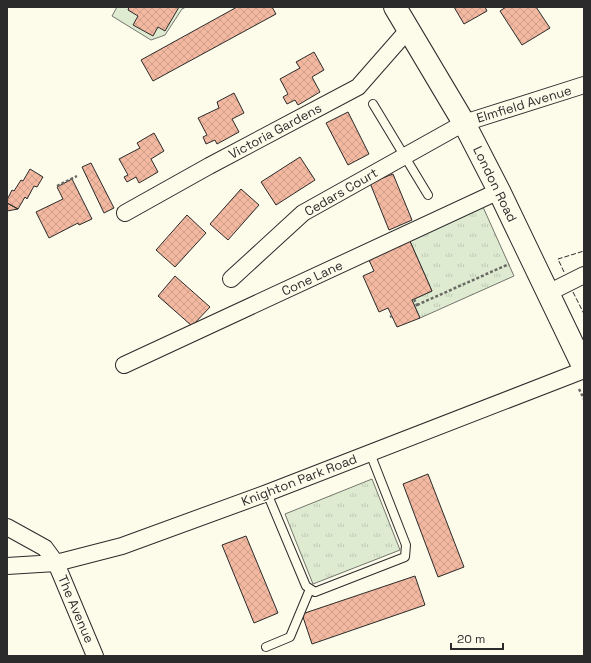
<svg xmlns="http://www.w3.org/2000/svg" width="591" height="663" viewBox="0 0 591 663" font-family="'Space Grotesk',sans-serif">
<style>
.grass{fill:url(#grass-tufts);stroke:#74746e}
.pitch{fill:#deebd1;stroke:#74746e}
.building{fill:url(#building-cross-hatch);stroke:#2b2b2b}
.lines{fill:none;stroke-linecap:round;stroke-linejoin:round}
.lane-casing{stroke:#2b2b2b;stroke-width:10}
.street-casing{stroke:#2b2b2b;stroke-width:18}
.primary-casing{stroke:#2b2b2b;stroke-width:24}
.path{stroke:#6a6964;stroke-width:2.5;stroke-dasharray:3 2;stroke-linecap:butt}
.lane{stroke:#fdfbea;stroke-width:8}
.street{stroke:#fdfbea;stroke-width:16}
.primary{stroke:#fdfbea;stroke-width:22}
.fence{stroke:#2b2b2b;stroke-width:1;stroke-dasharray:5 2;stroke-linecap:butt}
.labels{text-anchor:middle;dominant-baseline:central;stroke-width:3;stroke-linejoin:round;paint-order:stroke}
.street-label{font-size:13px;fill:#2b2b2b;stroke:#fdfbea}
</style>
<defs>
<pattern id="grass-tufts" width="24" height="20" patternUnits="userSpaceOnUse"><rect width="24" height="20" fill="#deebd1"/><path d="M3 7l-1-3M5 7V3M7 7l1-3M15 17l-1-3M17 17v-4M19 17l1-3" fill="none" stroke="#bfcab4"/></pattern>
<pattern id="building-cross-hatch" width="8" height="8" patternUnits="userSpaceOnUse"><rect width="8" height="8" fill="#f2b8a0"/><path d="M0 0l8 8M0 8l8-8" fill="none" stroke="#d09e8a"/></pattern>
</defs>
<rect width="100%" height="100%" fill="#fdfbea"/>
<path class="grass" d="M483,207L514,276L420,318L412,300L432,291L409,239Z
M372,479L400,550L313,584L285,514Z"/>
<path class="pitch" d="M117,7H186L182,9L165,35L151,40L112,16Z"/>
<path class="building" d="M129,7H179L165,31L158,27L153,36L133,25L138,16L128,10Z
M237,7H272L276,14L153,81L141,60Z
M454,7H485L487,11L464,24Z
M506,7H536L550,28L522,45L500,11Z
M314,52L324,70L312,77L320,92L298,105L295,100L287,104L283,97L288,94L280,79L300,68L296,62Z
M234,93L244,113L232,119L239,132L217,144L215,140L206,144L203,137L207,135L198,118L219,108L217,102Z
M348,112L369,154L348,165L326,123Z
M154,133L164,151L151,159L158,172L139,183L136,177L127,182L124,177L128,175L119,159L140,148L137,143Z
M300,157L315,180L276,205L261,182Z
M91,163L114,208L104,213L82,167Z
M30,169L43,177L37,187L34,186L27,199L25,197L18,209L7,203V200L12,190L14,191L21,180L23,181Z
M393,174L412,220L389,230L370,183Z
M72,179L92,219L79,225L78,223L49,238L36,212L63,199L57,187Z
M241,189L259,205L228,240L210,224Z
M7,203L18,209L7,211Z
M187,215L206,233L175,267L156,250Z
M409,239L432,291L412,300L420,318L397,327L388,308L379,312L363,276L374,271L368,258Z
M175,276L210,307L192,326L158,296Z
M428,474L464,567L438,577L403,484Z
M246,536L278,613L254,623L222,545Z
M415,576L425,605L312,644L302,614Z"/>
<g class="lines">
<defs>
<path id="lane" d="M373,104L428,195
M267,493L306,586L315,592L405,557L406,545L370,453
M266,647L290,637L310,589"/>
<path id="street" d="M125,213L209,166L358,87L408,30
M231,279L303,213L464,123L584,85
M548,293L584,275
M124,365L499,191
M7,527L45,548L56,563L95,656
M7,566L56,563L122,546L267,493L584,370"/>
<path id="primary" d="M395,7L464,123L499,191L584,368"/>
</defs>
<use href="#lane" class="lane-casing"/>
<use href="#street" class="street-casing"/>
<use href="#primary" class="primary-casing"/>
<path class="path" d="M57,186L77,176
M414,299L417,305L415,306
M417,305L509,264
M390,317L392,316
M579,389L584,399"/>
<use href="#lane" class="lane"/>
<use href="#street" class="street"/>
<use href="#primary" class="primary"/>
<path class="fence" d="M564,272L558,259L584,251
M573,292L584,314"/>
</g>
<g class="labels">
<g class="street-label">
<text transform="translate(524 104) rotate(-17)">Elmfield Avenue</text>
<text transform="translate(275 131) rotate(-28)">Victoria Gardens</text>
<text transform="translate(495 184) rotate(64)">London Road</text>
<text transform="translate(341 192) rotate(-30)">Cedars Court</text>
<text transform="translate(312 278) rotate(-25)">Cone Lane</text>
<text transform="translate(299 480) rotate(-21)">Knighton Park Road</text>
<text transform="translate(76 609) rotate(67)">The Avenue</text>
</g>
</g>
<rect width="591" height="663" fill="none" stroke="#2b2b2b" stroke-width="16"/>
<path d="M451 643v6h52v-6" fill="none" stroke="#2b2b2b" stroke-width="2"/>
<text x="457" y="643" font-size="12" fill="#2b2b2b" stroke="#fdfbea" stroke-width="3" paint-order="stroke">20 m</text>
</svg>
